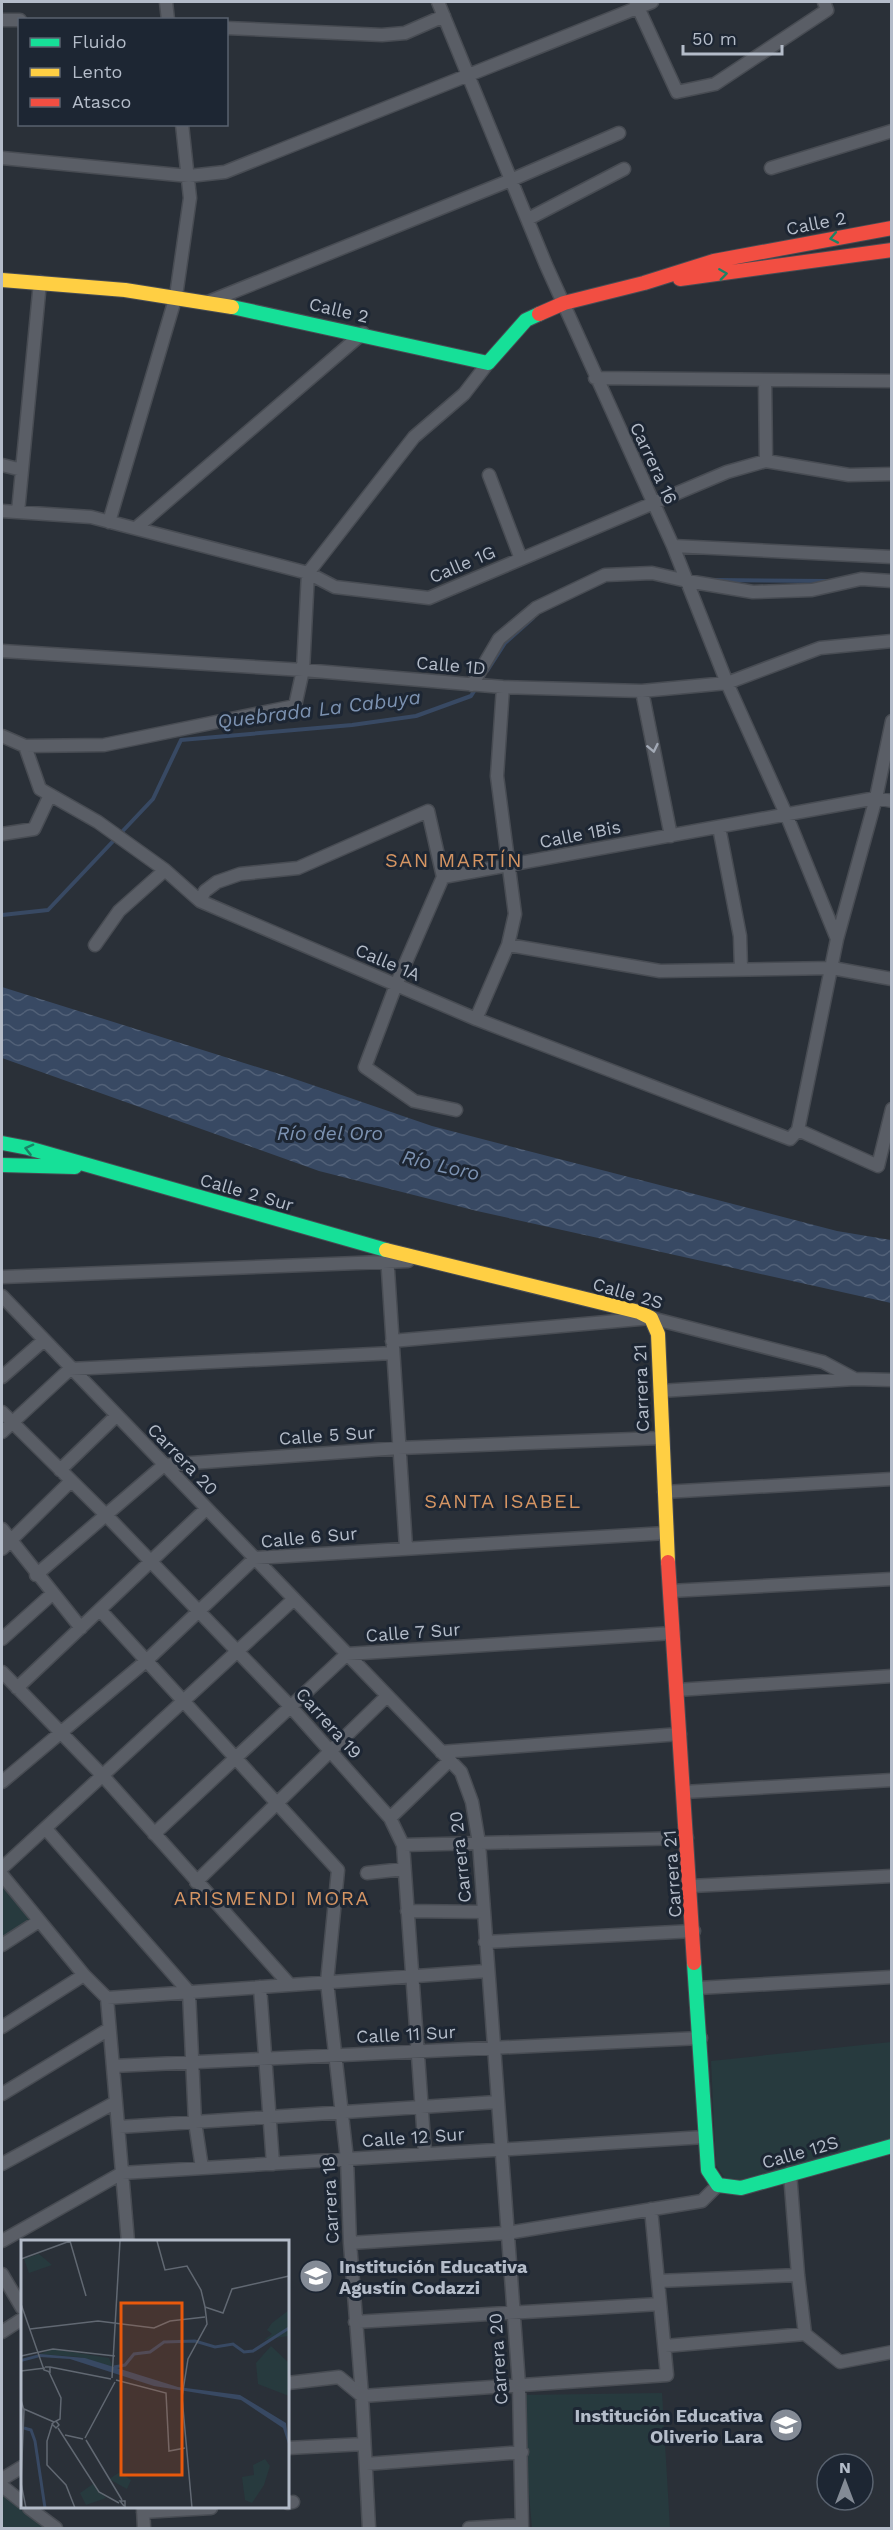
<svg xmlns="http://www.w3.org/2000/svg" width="893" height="2530" viewBox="0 0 893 2530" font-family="'Work Sans',sans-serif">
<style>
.park{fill:#273a3e}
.water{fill:url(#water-waves)}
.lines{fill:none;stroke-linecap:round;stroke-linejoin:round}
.stream{stroke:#384963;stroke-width:4}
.street-casing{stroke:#484c53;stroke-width:15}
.fast-casing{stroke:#484c53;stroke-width:16}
.slow-casing{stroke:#484c53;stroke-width:16}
.jam-casing{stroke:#484c53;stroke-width:16}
.street{stroke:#5a5e66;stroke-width:12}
.fast{stroke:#16e098;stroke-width:14}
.slow{stroke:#ffcf43;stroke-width:14}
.jam{stroke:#f24e42;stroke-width:14}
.oneway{stroke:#1a8366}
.oneway2{stroke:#a2a9b5}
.labels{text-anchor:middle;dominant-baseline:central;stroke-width:6;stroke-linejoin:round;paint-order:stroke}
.street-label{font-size:18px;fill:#b4bcc9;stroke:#1d2633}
.poi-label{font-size:18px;font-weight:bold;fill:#b4bcc9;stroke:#1d2633;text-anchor:start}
.water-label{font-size:20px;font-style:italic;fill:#7c92b1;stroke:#1d2633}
.neighbourhood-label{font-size:20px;letter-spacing:1.5px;fill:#d59563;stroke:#1d2633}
.inset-river{fill:none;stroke:#384963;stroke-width:3}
.inset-road{fill:none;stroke:#616872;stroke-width:1.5}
.view{fill:#e8590c;fill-opacity:0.15;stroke:#e8590c;stroke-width:3}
.inset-edge{fill:none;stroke:#b4bcc9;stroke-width:3}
</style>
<defs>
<pattern id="water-waves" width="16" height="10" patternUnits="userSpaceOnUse" patternTransform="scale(1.5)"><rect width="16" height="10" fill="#384963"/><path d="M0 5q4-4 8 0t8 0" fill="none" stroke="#526178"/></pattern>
</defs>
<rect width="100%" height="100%" fill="#2a3038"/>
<path class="park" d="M2,1875L39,1921L2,1945Z
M891,2042V2140L744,2180L725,2178L716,2165L711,2061Z
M662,2393L670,2528H532L520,2395Z
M2,2495L45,2528H2Z"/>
<path class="water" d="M2,987L289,1077L432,1126L837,1231L891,1240V1303L477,1211L319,1171L2,1058Z"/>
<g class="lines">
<path class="stream" d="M715,580L828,581
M487,671L505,643L533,618
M2,915L48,910L153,799L181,740L352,725L416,716L471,696L476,688"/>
<defs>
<path id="street" d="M166,2L168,20
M438,2L546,265L673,546L727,683L786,814L837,939
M636,3L677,92L715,84L827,10L824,2
M2,20H20
M226,28L382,35L405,33L444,16
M2,158L189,176L225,172L652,2
M771,168L892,131
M528,219L624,169
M208,302L511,180L619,133
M595,378L892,381
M765,380L766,461
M2,465L22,470
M489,475L521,559
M2,511L91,517L308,573L335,587L429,598L727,472L766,461L849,475L892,474
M18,512L40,282
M109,522L176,296L190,198L182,124
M136,528L363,333
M673,546L892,557
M2,651L303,670L503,687L642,691L727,683L820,648L892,641
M472,685L499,639L536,608L605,575L652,573L687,581L753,592L812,590L861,579L892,581
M642,691L671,836
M2,736L25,746L104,745L295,706L303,670L308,573L414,437L464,394L488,363
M25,746L40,789L98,822L165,870L200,901L476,1019L790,1139L798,1130L837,939L876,798L892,721
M719,827L740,936L741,969
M2,834L34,829L50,795
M443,877L876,798L892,801
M443,877L396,985L365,1067L414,1101L456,1110
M200,901L205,891L217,882L240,874L298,868L428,811L443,877
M95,945L119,911L165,870
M508,945L660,971L832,968L892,979
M476,1019L508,945L515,914L497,776L503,687
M798,1130L878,1166L892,1109
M387,1255L406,1548
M2,1277L408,1261
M2,1296L461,1772L472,1802L479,1843L519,2385L522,2528
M392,1341L651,1318L823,1362L855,1379
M2,1377L43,1341
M660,1391L855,1379L892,1380
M2,1412L106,1515L290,1706L390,1818L403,1845L425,2154
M2,1432L70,1369L393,1353
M60,1470L116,1416
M664,1492L892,1479
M2,1529L81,1628
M2,1549L71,1481
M36,1575L164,1465L399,1448L661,1438
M670,1591L892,1579
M100,1610L338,1870L327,1982L347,2159L350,2243L362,2396L369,2528
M2,1639L52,1594
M2,1672L103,1776L290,1985
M17,1688L206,1509
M677,1690L892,1676
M441,1752L680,1734
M2,1782L146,1661L255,1558L666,1533
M684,1792L892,1780
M390,1818L449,1761
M46,1829L189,1992L195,2122L202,2168
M154,1834L347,1654L673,1633
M403,1845L687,1838
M2,1868L294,1599
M367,1873L404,1869
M2,1875L84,1975L107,1998L128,2242
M196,1882L387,1696
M691,1886L892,1876
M407,1911L484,1912
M485,1942L694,1931
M2,1945L39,1921
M260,1987L273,2164
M698,1988L892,1977
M107,1998L487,1971
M2,2027L84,1975
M113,2066L701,2038
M2,2094L109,2029
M119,2127L497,2102
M2,2164L116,2102
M790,2173L798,2275L805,2334
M2,2241L122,2173L705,2137
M350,2243L507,2233L702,2201L718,2185
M2,2274L22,2308
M658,2281L798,2275
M355,2322L660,2304
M2,2332L22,2319
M665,2346L805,2334L840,2362L892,2352
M288,2383L339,2377L362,2396L667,2375L651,2209
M288,2448L364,2444
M366,2464L522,2452
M2,2479L22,2467
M2,2486L22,2502
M288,2503L293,2502
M29,2508L56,2528
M143,2508L144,2528
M143,2512L211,2508
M469,2528L521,2525"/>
<path id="fast" d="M232,307L488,363L526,320L539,314
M2,1143L28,1148L386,1250
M2,1165L75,1167
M694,1963L708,2170L718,2185L741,2188L892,2146"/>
<path id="slow" d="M2,280L125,290L232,307
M386,1250L639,1312L651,1318L658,1334L668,1562"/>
<path id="jam" d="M680,279L892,250
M539,314L564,303L644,283L714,261L892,228
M668,1562L694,1963"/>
</defs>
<use href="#street" class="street-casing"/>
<use href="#fast" class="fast-casing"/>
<use href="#slow" class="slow-casing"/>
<use href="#jam" class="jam-casing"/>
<use href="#street" class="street"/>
<use href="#fast" class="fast"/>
<use href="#slow" class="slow"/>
<use href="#jam" class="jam"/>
</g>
<defs><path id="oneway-chevron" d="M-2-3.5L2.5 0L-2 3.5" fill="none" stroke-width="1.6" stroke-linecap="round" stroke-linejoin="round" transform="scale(1.5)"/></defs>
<g class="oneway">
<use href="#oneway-chevron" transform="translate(834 238) rotate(169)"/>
<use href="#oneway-chevron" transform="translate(723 274) rotate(-8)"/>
<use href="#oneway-chevron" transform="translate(29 1149) rotate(-166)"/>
</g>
<use class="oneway2" href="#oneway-chevron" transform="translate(653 748) rotate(78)"/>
<defs>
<symbol id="university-disc" viewBox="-11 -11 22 22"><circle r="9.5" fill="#848b96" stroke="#1d2633"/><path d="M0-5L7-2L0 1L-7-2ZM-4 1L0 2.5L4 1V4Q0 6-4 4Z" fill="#fff"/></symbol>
</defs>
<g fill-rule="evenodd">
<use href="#university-disc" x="297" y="2257" width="38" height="38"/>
<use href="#university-disc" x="767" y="2406" width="38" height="38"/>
</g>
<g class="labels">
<g class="street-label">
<text transform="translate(816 223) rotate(-11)">Calle 2</text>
<text transform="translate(339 310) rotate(13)">Calle 2</text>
<text transform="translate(654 463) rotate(65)">Carrera 16</text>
<text transform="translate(462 564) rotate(-23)">Calle 1G</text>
<text transform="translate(451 665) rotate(5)">Calle 1D</text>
<text transform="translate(580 834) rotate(-11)">Calle 1Bis</text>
<text transform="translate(388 962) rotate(23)">Calle 1A</text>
<text transform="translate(247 1192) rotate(16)">Calle 2 Sur</text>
<text transform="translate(628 1293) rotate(16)">Calle 2S</text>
<text transform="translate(641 1388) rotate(-92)">Carrera 21</text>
<text transform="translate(327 1435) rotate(-4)">Calle 5 Sur</text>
<text transform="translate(183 1459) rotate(46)">Carrera 20</text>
<text transform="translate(309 1537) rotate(-5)">Calle 6 Sur</text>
<text transform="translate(413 1632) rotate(-4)">Calle 7 Sur</text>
<text transform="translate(329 1723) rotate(48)">Carrera 19</text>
<text transform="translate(460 1857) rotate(-96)">Carrera 20</text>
<text transform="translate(672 1874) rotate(-94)">Carrera 21</text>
<text transform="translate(406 2034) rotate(-3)">Calle 11 Sur</text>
<text transform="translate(413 2137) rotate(-4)">Calle 12 Sur</text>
<text transform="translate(800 2152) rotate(-16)">Calle 12S</text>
<text transform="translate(330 2200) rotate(-93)">Carrera 18</text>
<text transform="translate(498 2359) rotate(-94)">Carrera 20</text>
</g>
<g class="poi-label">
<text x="339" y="2266">Institución Educativa<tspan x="339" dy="21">Agustín Codazzi</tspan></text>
<text x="763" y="2415" text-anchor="end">Institución Educativa<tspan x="763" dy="21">Oliverio Lara</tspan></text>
</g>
<g class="water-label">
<text transform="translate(319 709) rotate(-7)">Quebrada La Cabuya</text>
<text x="330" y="1133">Río del Oro</text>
<text transform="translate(441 1165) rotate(13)">Río Loro</text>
</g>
<g class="neighbourhood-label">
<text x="454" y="860">SAN MARTÍN</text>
<text x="503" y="1501">SANTA ISABEL</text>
<text x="272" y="1898">ARISMENDI MORA</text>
</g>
</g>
<g transform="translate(21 2240)">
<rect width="268" height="268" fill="#2a3038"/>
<path d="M18,14L31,25L8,33L3,19ZM268,70L267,96L243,100L251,94L246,90L251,83ZM250,106L268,123V156L237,144L235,123ZM32,109L88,118L92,127L59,117L19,114ZM244,219L249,226L243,245L231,263L224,260L221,237L233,235L232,225ZM99,232L110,240L106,249L88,239ZM72,244L85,258L65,265L59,253Z" fill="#273a3e"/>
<path d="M19,114L64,118L157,147L219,155L265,183L268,207L262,188L220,160L133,146L49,119L19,117L0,122V119Z" fill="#384963"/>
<path class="inset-river" d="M93,127L104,125L113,114L129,112L143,102L174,101L194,107L212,104L223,112L232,111L268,88M3,188L10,190L14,201L24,268"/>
<path class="inset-road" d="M136,1L144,30L166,26L180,50L184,67L186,84L167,119L161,157L171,268M0,19L49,1L65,56M0,64L23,130L29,132V127H24M184,67L202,73L211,49L268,36M9,89L77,81L133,88L149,81L184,77M0,116L32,109L94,116M29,127L90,139M0,131L24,128M28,132L40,158L39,179L33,182L31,184L35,188L38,185L35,181M91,138L99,1M95,140L145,153L148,211L164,208M0,160L3,170L0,243L5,268M3,169L33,182M31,185L26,201V225L45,245L54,268M37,188L78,252L98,263M44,195L62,199M64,198L94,142M65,200L101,260M103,266L99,261H104V268"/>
<path class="view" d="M100,63H161V235H100Z"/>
<rect width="268" height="268" class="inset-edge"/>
</g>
<rect width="893" height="2530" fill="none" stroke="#b4bcc9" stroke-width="6"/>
<rect x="18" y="18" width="210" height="108" fill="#1d2633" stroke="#59626f" stroke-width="1.5"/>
<rect x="30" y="38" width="30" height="9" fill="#16e098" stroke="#59626f" stroke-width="1.5"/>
<text x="72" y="48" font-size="18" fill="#b4bcc9">Fluido</text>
<rect x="30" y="68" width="30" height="9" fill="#ffcf43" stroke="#59626f" stroke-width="1.5"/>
<text x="72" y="78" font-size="18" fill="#b4bcc9">Lento</text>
<rect x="30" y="98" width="30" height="9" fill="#f24e42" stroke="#59626f" stroke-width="1.5"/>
<text x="72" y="108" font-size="18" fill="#b4bcc9">Atasco</text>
<g transform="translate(845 2482)"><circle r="28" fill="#1d2633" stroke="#59626f" stroke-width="1.5"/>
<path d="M0-4.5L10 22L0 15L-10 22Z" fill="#848b96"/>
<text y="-9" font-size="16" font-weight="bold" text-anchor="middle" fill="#b4bcc9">N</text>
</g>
<path d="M683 45v9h99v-9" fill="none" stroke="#b4bcc9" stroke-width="3"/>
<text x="692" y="45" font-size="18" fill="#b4bcc9" stroke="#1d2633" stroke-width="4.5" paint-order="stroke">50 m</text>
</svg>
